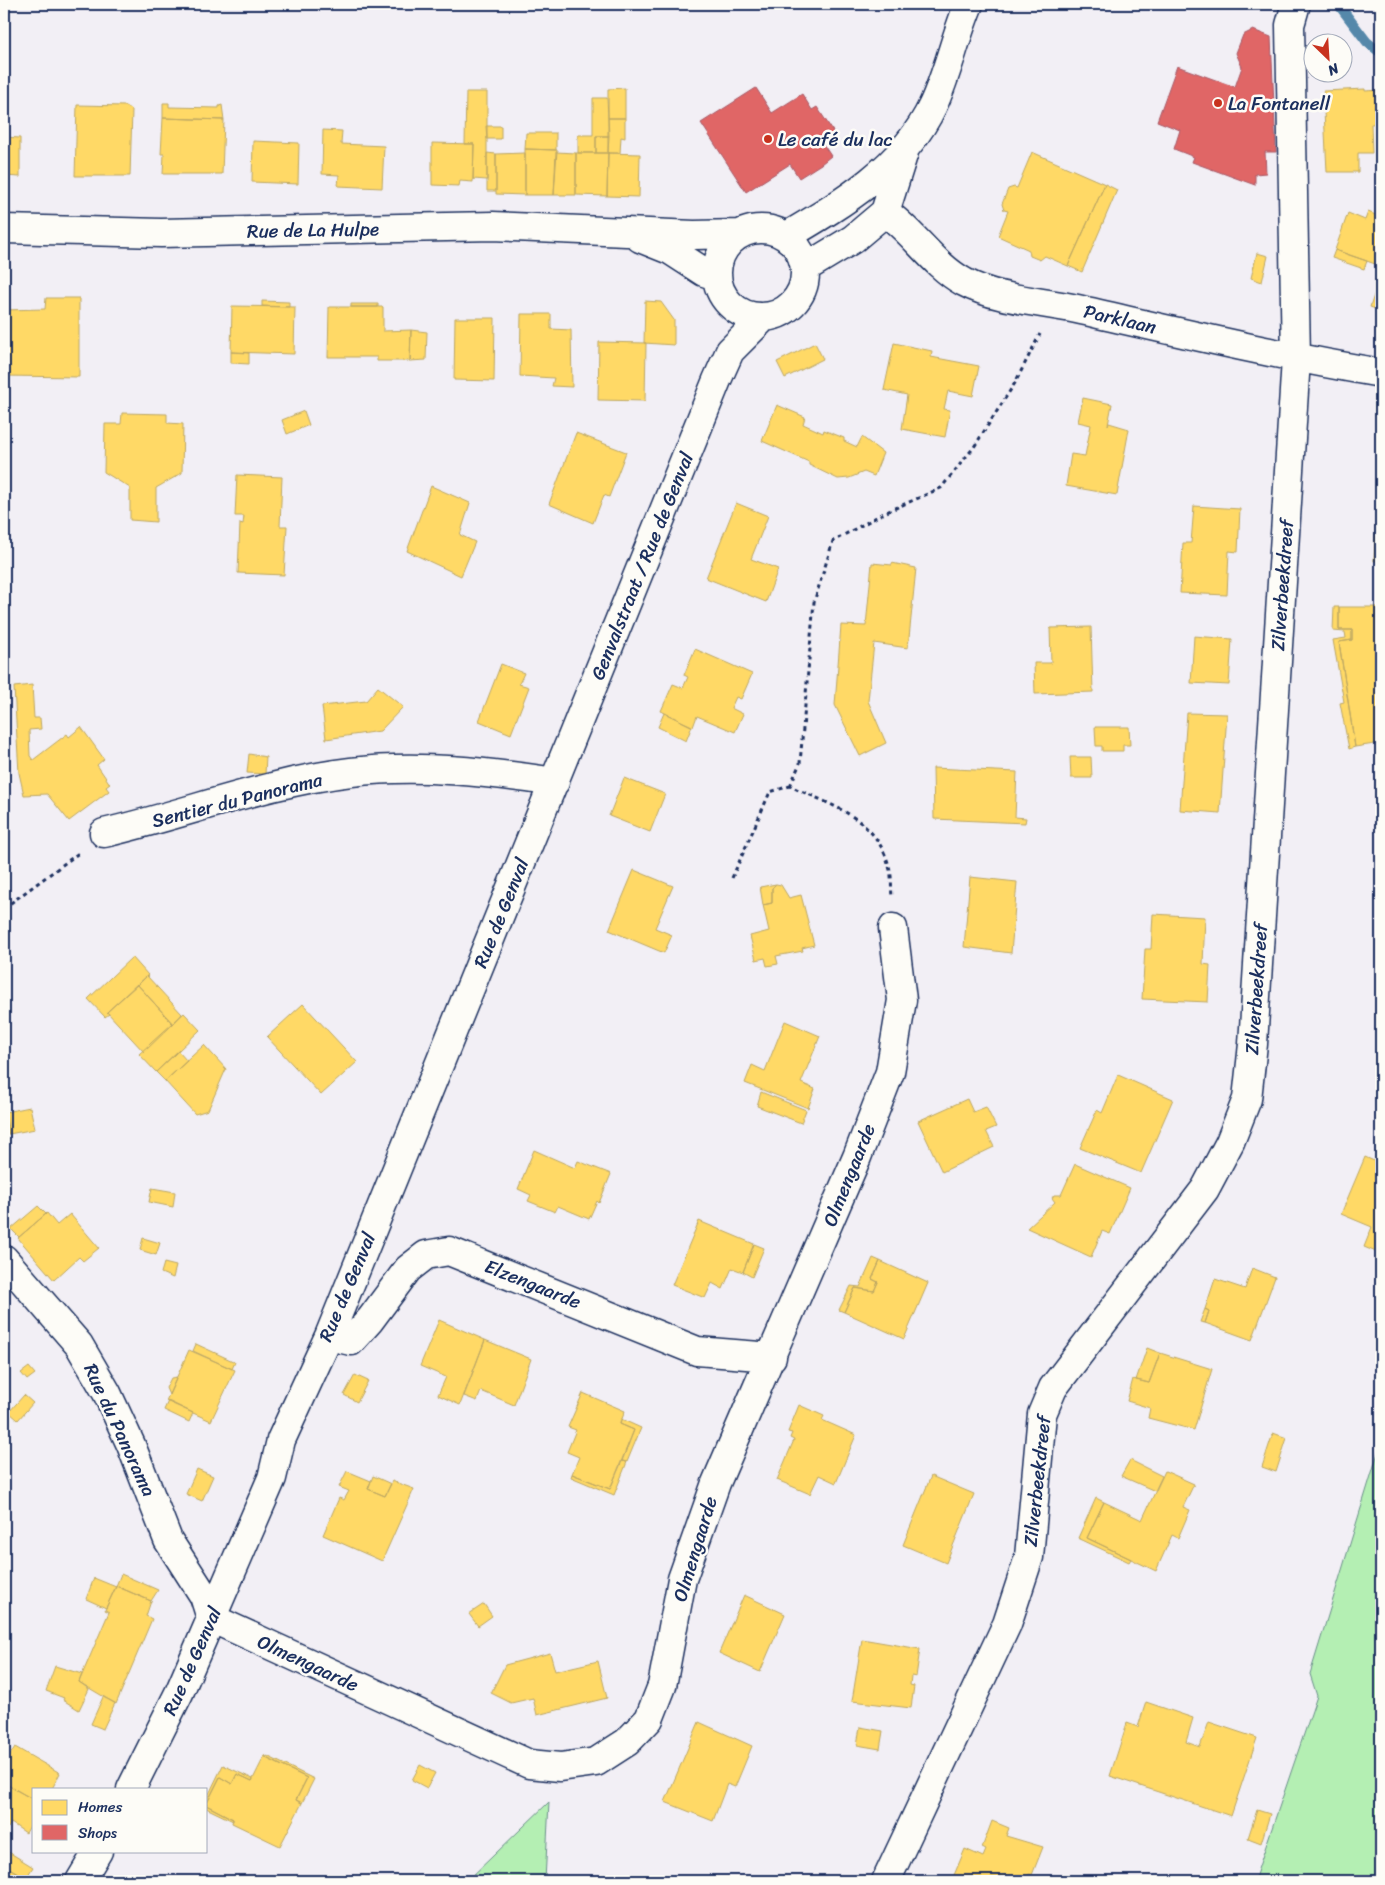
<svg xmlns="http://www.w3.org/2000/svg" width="1385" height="1885" viewBox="0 0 1385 1885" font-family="Sriracha,sans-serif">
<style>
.green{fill:#b4efb3;stroke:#688f88}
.homes{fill:#ffd966;stroke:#bba664}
.shops{fill:#e06666;stroke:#a55664}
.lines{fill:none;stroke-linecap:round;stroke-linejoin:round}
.stream{stroke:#58a;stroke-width:10}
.minor-casing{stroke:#1b2f5e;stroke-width:31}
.path{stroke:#1b2f5e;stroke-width:3;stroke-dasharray:4 4;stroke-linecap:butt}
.minor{stroke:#fdfcf7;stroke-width:28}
.poi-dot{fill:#c8321e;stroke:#fdfcf7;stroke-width:2}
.labels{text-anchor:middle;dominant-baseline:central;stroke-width:5;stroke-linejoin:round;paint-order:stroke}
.poi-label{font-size:19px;fill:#1b2f5e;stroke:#fdfcf7;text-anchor:start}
.street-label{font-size:19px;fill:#1b2f5e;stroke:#fdfcf7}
</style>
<rect width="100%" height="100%" fill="#f2eff5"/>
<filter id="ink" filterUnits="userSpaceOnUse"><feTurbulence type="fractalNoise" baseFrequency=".02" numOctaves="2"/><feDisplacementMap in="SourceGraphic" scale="10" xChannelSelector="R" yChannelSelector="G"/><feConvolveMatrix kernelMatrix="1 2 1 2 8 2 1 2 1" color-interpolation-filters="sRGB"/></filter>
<g filter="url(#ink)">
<path class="green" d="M1381,1443V1881H1254L1317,1696L1310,1674Z
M549,1802L545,1881H467Z"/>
<path class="homes" d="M625,88V118H608V89Z
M1365,89V91L1381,90V123L1371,124L1372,153H1358V172H1327L1323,91Z
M466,92H487V180L473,179L474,144H465Z
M593,98H607L609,136H596V153H578V135H593Z
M163,103H169V107L219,108V106L222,105L224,120L163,118Z
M77,105L125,106L132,110L130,176H75Z
M163,118L224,120L222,174H163L164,154H161Z
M608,118H625V138L621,137L620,153H608Z
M486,126H501V139H487Z
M323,130L342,131L341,144L384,146L382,188L338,186L339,175L322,174Z
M526,133H556V150L525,149Z
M596,136H609L608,153H596Z
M4,137L20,138V177L4,176Z
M253,141L299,143L298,184L252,182Z
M432,143L474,144L473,182L460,181L459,186L432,185Z
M525,149L557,150L554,195H525Z
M556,152L576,153V195H554Z
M1032,152L1105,184L1068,266L1045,256L1040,260L1030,256L1029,250L998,236L1008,211L1004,210L1002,204L1008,189L1014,187L1017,188Z
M487,153L496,154V191H487Z
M525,153V195L496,194V154Z
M576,153H608L607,196L576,195Z
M608,153L640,154L639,197L607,196Z
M1105,184L1117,190L1082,272L1068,266Z
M1368,212L1381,217V266L1335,250L1348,213L1365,220Z
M1335,250L1367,261L1364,269L1332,258Z
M1257,253L1268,256L1262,282L1251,278Z
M1381,275V311L1370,307Z
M46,298H79V377L4,376V310L45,309Z
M262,301L289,302V307L262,306Z
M645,301L661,302L674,320V345L644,343Z
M351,304H378V307H351Z
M232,306L295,307L294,354L231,352Z
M329,307H383V331L411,330L410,361H377V357H328Z
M521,314H551V329L571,330L572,387L552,386L554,378L520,376Z
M455,318H495L494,381L454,380Z
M411,330L427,332L426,360L410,361Z
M599,342L646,343L645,401L598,400Z
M815,343L823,359L785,378L777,362Z
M894,343L932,351L931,357L979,366L973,396L948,391L944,409L950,410L945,437L902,429L907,395L884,390Z
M231,352L249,353V364L231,363Z
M1083,398L1112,404L1108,425L1109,423L1129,429L1117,495L1066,486L1071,454L1085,456L1091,425L1078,422Z
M777,405L805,417L803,424L823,433L824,430L844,438V441L857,447L862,437L883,453L874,476L864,472L849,478L838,479L809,465V462L762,441Z
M304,411L309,425L287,434L282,420Z
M122,413L167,414V423L183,424L182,473L156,488V522L130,520V488L104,472L105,424H121Z
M576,433L626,452L609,497L604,495L593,523L549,504Z
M237,475L282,477L280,526H287L284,575L238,573L240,523L243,524L244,516H235Z
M431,486L470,503L460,535L475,542L461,576L407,551Z
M736,503L768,516L751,559L778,569L766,602L706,578Z
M1194,506L1240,509L1238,552L1229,551L1227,595L1180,593L1183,543H1191Z
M1381,507V561H1374L1376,520L1381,521Z
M872,563L892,565V563L916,568L908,648L874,643L868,701L886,743L860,756L835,705L841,625L866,626Z
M1334,607H1339V630H1352V640L1339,642L1355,747L1349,749L1340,703L1344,702L1333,640L1346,638L1345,632L1333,631Z
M1339,607H1381V660L1377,661L1381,683V743L1355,747L1339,642L1352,640V630H1339Z
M1091,627L1093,692L1035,694L1034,663H1051L1050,628Z
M1194,636L1232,639L1229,685L1191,683Z
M695,649L752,674L741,699L736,697L731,708L743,714L735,732L697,716L693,727L661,711L673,684L683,688L688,677L684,675Z
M501,664L524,673L519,684L529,687L511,734L479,721Z
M32,685L34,718H40L41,729L29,730L30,756L33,760L67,734L69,737L81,727L104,759L97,765L110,784L106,787L109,791L69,821L47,794L24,795L19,773L14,687Z
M378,687L403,707L380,731L326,739L322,706L366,701Z
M664,713L692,726L686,741L658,727Z
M1187,713L1227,714L1220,813L1180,810Z
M1095,727H1129L1130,745H1123V751H1102V746H1096Z
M249,754L266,757L265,774L247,773Z
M1070,757H1091L1092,778H1071Z
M933,768L1017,772L1015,817L1026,818L1025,823L934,819Z
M624,778L665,794L650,832L609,816Z
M634,870L673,886L655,928L672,935L664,953L609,930Z
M970,877L1017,882L1011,953L964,947Z
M776,884L772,888V903L763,905L760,887Z
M776,884L781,885L789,898L801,895L814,945L802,948L803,951L776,956L778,964L767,966L765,958L756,960L750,936L769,931L763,905L772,903V888Z
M1153,914L1205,917L1203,964L1210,965L1208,1002L1142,999L1145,949H1151Z
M132,957L148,975L107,1012L109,1014L105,1017L88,999Z
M147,976L182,1014L173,1024L138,985Z
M137,984L173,1024L144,1052L107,1012Z
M303,1004L357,1062L321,1095L267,1037Z
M184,1013L200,1030L156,1072L139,1054Z
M785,1021L820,1036L801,1083L815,1089L808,1108L745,1083L752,1065L765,1071Z
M204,1045L226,1069L208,1110L195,1114L165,1081Z
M178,1051L187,1061L165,1081L156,1072Z
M1118,1075L1173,1099L1141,1173L1080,1148L1097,1110L1102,1113Z
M761,1092L806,1110L801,1123L757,1106Z
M967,1099L973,1112L986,1107L996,1127L986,1131L994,1147L942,1172L918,1121Z
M30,1107L35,1129L9,1134L5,1112Z
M4,1116L9,1134L4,1135Z
M534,1150L575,1168L578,1161L611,1174L599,1203L597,1201L589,1219L558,1206L555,1212L528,1201L531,1195L518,1189Z
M1365,1157L1381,1164V1254L1364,1247L1372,1227L1341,1214Z
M1075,1164L1130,1188L1110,1234L1102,1231L1091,1257L1027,1228L1055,1202L1052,1198L1054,1195H1061Z
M152,1188L175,1192L173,1207L149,1202Z
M38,1206L46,1214L19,1237L11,1229Z
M47,1213L57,1225L70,1214L99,1248L83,1261L79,1257L54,1280L18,1238Z
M699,1221L754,1244L743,1272L732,1268L723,1289L712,1283L705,1298L672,1285Z
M143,1238L160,1243L156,1255L140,1250Z
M754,1244L764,1248L752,1277L743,1272Z
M873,1258L880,1261L872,1279L878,1282L874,1291L855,1288L844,1312L839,1310L851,1286L860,1287Z
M880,1261L928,1283L904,1339L844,1312L855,1288L874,1291L878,1282L872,1279Z
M164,1263L176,1266L173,1278L161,1273Z
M1252,1268L1275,1277L1252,1340L1205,1323L1209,1311L1205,1309L1215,1279L1245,1289Z
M1205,1309L1209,1311L1205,1323L1200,1322Z
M439,1320L485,1340L460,1405L438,1395L446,1377L420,1366Z
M485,1340L531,1359L514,1405L481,1391L477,1401L464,1396Z
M196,1344L235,1362L232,1369L193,1351Z
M1147,1348L1160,1353L1149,1383L1136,1380Z
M189,1350L235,1370L211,1421L166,1401Z
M1160,1353L1212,1369L1194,1430L1148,1418L1150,1408L1127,1401L1133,1379L1149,1383Z
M29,1367L35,1374L27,1380L21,1373Z
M355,1375L368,1381L357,1402L344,1395Z
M177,1377L169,1395L166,1388L171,1378Z
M583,1393L625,1411L620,1424L634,1430L610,1489L572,1474L579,1457L567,1452L576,1430L568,1427Z
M24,1395L33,1403L18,1420L9,1412Z
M168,1401L193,1413L189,1422L164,1410Z
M799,1405L824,1416L822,1420L856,1435L836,1483L819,1475L810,1494L777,1480L794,1440L790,1438L792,1433L788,1432Z
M621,1419L641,1428L627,1462L622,1461L634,1430L620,1424Z
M1273,1433L1287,1438L1276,1472L1262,1467Z
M1130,1460L1162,1476L1155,1491L1121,1476Z
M622,1461L627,1462L614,1495L571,1477L572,1474L610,1489Z
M197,1469L213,1476L202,1501L186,1494Z
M347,1471L371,1481L368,1489L385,1496L392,1481L414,1489L382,1561L323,1535L339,1498L344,1500L349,1491L339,1487Z
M1165,1471L1194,1484L1183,1507L1190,1510L1178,1538L1172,1535L1156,1571L1087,1538L1104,1502L1142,1520Z
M373,1476L391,1484L385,1496L368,1489Z
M931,1476L974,1494L946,1563L903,1545Z
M1096,1498L1104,1502L1087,1538L1131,1559L1129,1562L1078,1538Z
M121,1574L158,1590L151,1601L116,1586Z
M94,1578L116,1587L106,1608L86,1599Z
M116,1586L151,1601L146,1616L152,1619L116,1704L79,1682L109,1612L105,1610Z
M744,1595L785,1614L760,1672L719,1653Z
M484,1604L492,1616L478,1626L469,1614Z
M862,1639L920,1649L916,1677L911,1676L910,1685L914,1686L911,1708L852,1701Z
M550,1653L555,1671L598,1661L607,1698L537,1715L533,1698L511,1703L491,1693L505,1665Z
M55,1666L82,1674L79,1682L89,1689L79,1710L63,1700L64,1698L46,1691Z
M103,1697L115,1703L103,1729L91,1724Z
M1146,1702L1193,1718L1186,1742L1200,1747L1209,1722L1257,1738L1231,1816L1110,1776L1127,1723L1138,1727Z
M699,1722L752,1746L735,1787L727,1784L713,1821L665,1802Z
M860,1727L883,1731L880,1749L857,1745Z
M15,1747L60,1773L52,1789H34V1800L4,1783V1761L5,1762Z
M265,1755L266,1758L307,1778L296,1800L302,1803L280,1846L232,1823L233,1819L206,1805L220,1777L232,1784L237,1774L252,1781Z
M267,1756L314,1779L302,1803L296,1800L307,1778L266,1758Z
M223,1765L253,1779L252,1781L237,1774L232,1784L220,1777L206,1805V1800Z
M420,1765L435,1773L427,1788L412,1780Z
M4,1783L34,1800V1819L26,1833L11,1823L8,1828L4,1826Z
M206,1805L233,1819V1821L206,1808Z
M1257,1810L1270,1814L1261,1843L1248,1838Z
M992,1821L1009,1828L1006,1836L1043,1847L1032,1875L1029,1874L1026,1881L952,1880L965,1849L983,1857L986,1850L982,1848Z
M7,1851L33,1867L26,1878L4,1865V1856Z
M4,1865L32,1881H4Z"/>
<path class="shops" d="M1253,30L1271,37L1276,152H1265L1266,173L1255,174V185L1192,162L1194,157L1174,149L1180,130L1157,121L1177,66L1235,87L1242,67L1236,53L1243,35Z
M756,88L772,113L802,94L812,110L817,107L834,133L821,141L831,156L821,164L799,178L790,164L746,192L701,123Z"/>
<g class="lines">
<path class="stream" d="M1338,4L1367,42L1381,53"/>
<defs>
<path id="minor" d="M885,212C914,232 932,264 964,282C998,300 1040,301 1077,309C1179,332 1279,356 1381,373
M4,229L161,233L493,226L694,235L739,234
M717 273a44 44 0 1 1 88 0a44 44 0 1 1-88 0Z
M787,236C843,203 904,167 933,105C948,73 955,37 969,4
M640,238L670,250L704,272L717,276
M805,268L853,239L885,212L904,152
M104,833C186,814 267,782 351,772C419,764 488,772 555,782
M4,1259L79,1345L107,1393L131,1445L168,1540L204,1596L211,1618L529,1764L560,1767L596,1762L627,1742L649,1719L662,1686L682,1579L716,1483L857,1157L890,1072L902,1000L893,928
M329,1336L351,1341L370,1320L408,1269L426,1255L449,1251L697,1351L772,1357
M131,1789L179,1693L272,1478L281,1440L329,1336L717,380L730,351L764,317
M80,1881L98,1851
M886,1881L1007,1624L1029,1557L1042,1414L1053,1388L1205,1189L1230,1142L1247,1099L1253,1044L1296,359L1290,25L1296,4"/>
</defs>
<use href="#minor" class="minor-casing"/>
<path class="path" d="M790,786L800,763L814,602L833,541L882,514L941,488L974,447L1015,383L1040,334
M732,878L770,792L790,786C833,806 878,818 890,870C892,878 891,888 892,897
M4,908L80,852"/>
<use href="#minor" class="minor"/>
</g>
</g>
<g class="poi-dot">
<circle cx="1218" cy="103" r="5"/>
<circle cx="768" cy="139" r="5"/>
</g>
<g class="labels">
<g class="poi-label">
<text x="1228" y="103">La Fontanell</text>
<text x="778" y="139">Le café du lac</text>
</g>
<g class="street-label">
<text transform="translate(313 230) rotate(-1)">Rue de La Hulpe</text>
<text transform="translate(1120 319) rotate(13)">Parklaan</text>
<text transform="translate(642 566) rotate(-68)">Genvalstraat / Rue de Genval</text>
<text transform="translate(1282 585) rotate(-86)">Zilverbeekdreef</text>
<text transform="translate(237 800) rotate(-14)">Sentier du Panorama</text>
<text transform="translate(501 913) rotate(-68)">Rue de Genval</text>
<text transform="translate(1256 989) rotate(-86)">Zilverbeekdreef</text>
<text transform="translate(849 1175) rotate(-68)">Olmengaarde</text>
<text transform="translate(533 1284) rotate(22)">Elzengaarde</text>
<text transform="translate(347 1287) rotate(-67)">Rue de Genval</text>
<text transform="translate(120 1430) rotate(65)">Rue du Panorama</text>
<text transform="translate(1037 1481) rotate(-84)">Zilverbeekdreef</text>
<text transform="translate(695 1549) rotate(-73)">Olmengaarde</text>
<text transform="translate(192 1661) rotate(-66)">Rue de Genval</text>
<text transform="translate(308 1663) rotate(25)">Olmengaarde</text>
</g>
</g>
<rect width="1385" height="1885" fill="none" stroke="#fdfcf7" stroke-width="20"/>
<rect x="10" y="10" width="1365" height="1865" fill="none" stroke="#1b2f5e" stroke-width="2" filter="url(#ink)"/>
<rect x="32" y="1788" width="175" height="65" fill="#fdfcf7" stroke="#a3aaba"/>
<rect x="42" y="1800" width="25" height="15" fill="#ffd966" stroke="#a3aaba"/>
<text x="78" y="1812" font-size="15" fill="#1b2f5e">Homes</text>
<rect x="42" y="1825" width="25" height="15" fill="#e06666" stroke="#a3aaba"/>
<text x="78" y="1838" font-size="15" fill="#1b2f5e">Shops</text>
<g transform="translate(1328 58) rotate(155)"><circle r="24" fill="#fdfcf7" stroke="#a3aaba"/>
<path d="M0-4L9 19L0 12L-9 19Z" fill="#c8321e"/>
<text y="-8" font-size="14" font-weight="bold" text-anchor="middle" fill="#1b2f5e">N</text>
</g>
</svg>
